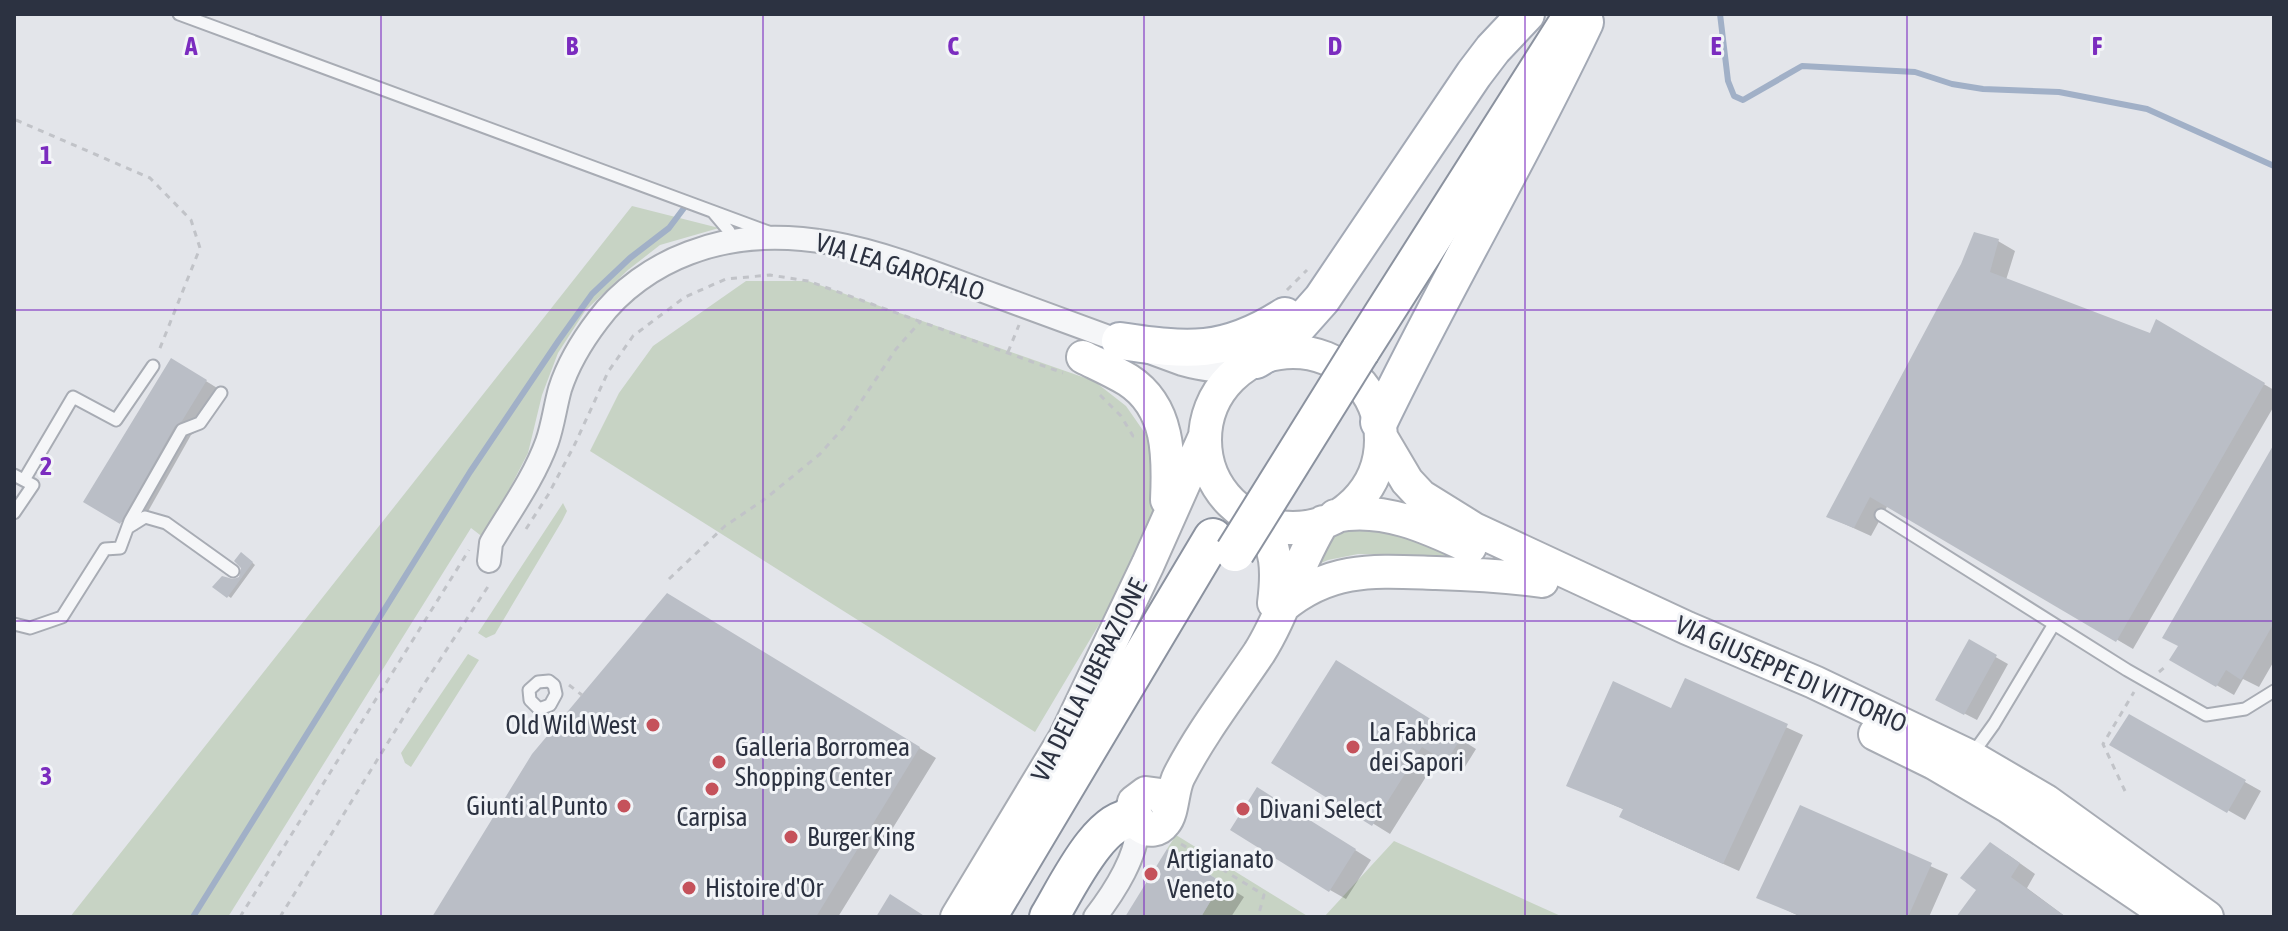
<svg xmlns="http://www.w3.org/2000/svg" width="2288" height="931" viewBox="0 0 2288 931" font-family="'Asap Condensed',sans-serif">
<style>
.green{fill:#c7d3c4}
.shadow{fill:#0003}
.lines{fill:none;stroke-linecap:round;stroke-linejoin:round}
.stream{stroke:#a1b0c7;stroke-width:6}
.building{fill:#babec6}
.service-casing{stroke:#a8acb4;stroke-width:15}
.minor-casing{stroke:#a8acb4;stroke-width:26}
.secondary-casing{stroke:#a8acb4;stroke-width:36}
.primary-casing{stroke:#a3a9b5;stroke-width:40}
.trunk-casing{stroke:#8b929f;stroke-width:42}
.path{stroke:#c1c3c8;stroke-width:3;stroke-dasharray:6 6;stroke-linecap:butt}
.service{stroke:#f5f6f8;stroke-width:11}
.minor{stroke:#f5f6f8;stroke-width:22}
.secondary{stroke:#fff;stroke-width:32}
.primary{stroke:#fff;stroke-width:36}
.trunk{stroke:#fff;stroke-width:38}
.trunk-bridge-casing{stroke:#8b929f;stroke-width:42;stroke-linecap:butt}
.trunk-bridge{stroke:#fff;stroke-width:38}
.grid{fill:none;stroke:#7b2cbf;stroke-width:2;stroke-opacity:0.55}
.poi-dot{fill:#c5525b;stroke:#f2f4f7;stroke-width:3}
.labels{text-anchor:middle;dominant-baseline:central;stroke-width:6;stroke-linejoin:round;paint-order:stroke}
.street-label{font-size:26px;fill:#2c3241;stroke:#f2f4f7}
.poi-label{font-size:26px;fill:#2c3241;stroke:#f2f4f7;text-anchor:start}
.grid-label{font-size:26px;text-anchor:middle;font-weight:bold;fill:#7b2cbf;stroke:#f2f4f7;stroke-width:6;stroke-linejoin:round;paint-order:stroke}
</style>
<rect width="100%" height="100%" fill="#e3e5ea"/>
<path class="green" d="M632,206L719,228L660,245L628,270L585,311L558,353L542,395L528,453L484,538L471,528L228,917H70Z
M746,281H808L1094,381L1126,406L1149,439L1160,491L1154,532L1035,732L590,451L619,393L653,346Z
M563,503L567,511L562,521L495,634L486,638L478,633Z
M1336,528L1388,529L1457,556L1358,554L1328,560L1307,569Z
M468,654L479,660L411,767L405,763L401,753Z
M1176,835L1309,917H1201L1222,882L1167,849Z
M1394,841L1563,917H1324Z"/>
<path class="shadow" d="M1998,241L2015,251L2006,280L2151,336L2157,322L2274,390V406L2133,649L1888,505L1871,536L1829,517Z
M172,360L222,391L199,430L191,435L137,531L86,501Z
M2274,448V661L2259,687L2243,679L2234,695L2172,660Z
M245,556L255,565L231,598L215,587L241,578Z
M684,605L936,758L838,917H435Z
M1969,642L2008,664L1977,720L1950,706Z
M1353,672L1476,749L1463,770L1439,756L1390,834L1274,762Z
M1686,681L1803,735L1739,871L1637,825L1622,816L1625,810L1569,785L1672,711Z
M2129,717L2261,791L2245,820L2112,744Z
M1274,799L1371,860L1346,899L1330,890Z
M1801,808L1948,874L1929,917H1801L1759,897Z
M2007,854L2035,874L2027,888L2066,917H1959Z
M1191,864L1244,897L1231,917H1127Z"/>
<g class="lines">
<path class="stream" d="M1720,14L1728,81L1734,96L1743,100L1802,66L1915,72L1952,84L1983,89L2059,92L2147,109L2274,166
M193,917L470,472L559,340L592,294L630,258L669,228L684,208"/>
</g>
<path class="building" d="M1974,232L1999,239L1990,272L2150,333L2156,319L2265,383L2116,642L1870,497L1854,528L1826,517L1961,264Z
M171,358L207,380L182,421L175,426L120,524L83,502Z
M2274,444V623L2241,680L2226,670L2216,687L2169,660L2178,646L2162,638Z
M241,552L253,562L227,598L212,587L222,576L233,579L239,577L241,568L234,561Z
M667,593L920,747L816,917H432L532,754Z
M1969,639L1997,655L1964,715L1935,700Z
M1336,660L1461,738L1446,762L1422,747L1372,826L1271,763Z
M1685,678L1788,724L1723,864L1619,817L1623,809L1566,786L1613,681L1671,708Z
M2129,714L2246,780L2227,813L2109,745Z
M1257,787L1356,849L1329,892L1230,830Z
M1800,805L1932,863L1908,917H1803L1756,898Z
M1990,842L2020,863L2011,877L2066,917H1956L1976,890L1960,878Z
M1167,849L1222,882L1201,917H1125Z
M890,894L926,917H876Z"/>
<g class="lines">
<defs>
<path id="service" d="M179,14L771,233
M713,212L729,231L732,241
M14,475L33,485L14,513
M24,480L73,397L116,420L153,366
M1881,515L2127,670L2206,715L2245,709L2274,691
M129,527L145,517L166,523L233,571
M14,624L30,628L62,617L105,549L120,548L130,521L182,430L200,423L221,393
M549,681L554,685L556,694L550,705L539,709L530,700L529,690L538,682Z
M1971,756L1994,724L2054,624"/>
<path id="minor" d="M489,561L491,543C510,511 534,478 547,442C553,425 555,407 560,389C568,364 582,341 598,320C620,290 654,266 689,253C793,213 896,259 994,295C1056,318 1119,341 1182,364C1203,370 1219,372 1241,368
M1095,917C1112,895 1142,851 1136,822"/>
<path id="secondary" d="M1205 440a88 88 0 1 1 176 0a88 88 0 1 1-176 0Z
M1083,357C1097,364 1113,371 1128,380C1170,407 1169,457 1167,500
M1381,437L1407,481L1421,496L1474,529L1687,628L1814,682L1971,757L2046,801L2207,917
M1335,516C1382,506 1428,527 1470,547
M1258,521C1278,547 1278,571 1274,603
M1282,607C1331,566 1376,571 1436,573C1472,574 1507,576 1542,581
M1875,734L1934,763L2009,807L2171,917
M1169,808L1161,795L1146,793L1134,802C1127,822 1151,841 1165,822C1173,813 1172,789 1179,776C1201,733 1232,693 1259,653C1285,612 1297,563 1323,522
M957,917L1065,738L1148,564L1205,436"/>
<path id="primary" d="M1120,341C1188,351 1224,355 1285,316
M1256,360L1282,344L1322,299L1474,74L1493,49L1526,14
M1379,422C1444,287 1521,158 1585,22"/>
<path id="trunk" d="M1360,351L1574,14
M987,917L1213,538
M1049,917C1064,893 1102,811 1135,820"/>
</defs>
<use href="#service" class="service-casing"/>
<use href="#minor" class="minor-casing"/>
<use href="#secondary" class="secondary-casing"/>
<use href="#primary" class="primary-casing"/>
<use href="#trunk" class="trunk-casing"/>
<path class="path" d="M16,120L150,178L191,220L200,248L158,353
M1287,290L1307,270
M1008,352L1019,325
M1100,395L1121,416L1133,436H1140
M526,529L548,495L574,446L608,372L633,336L685,297L726,279L770,275L808,281L1063,373
M669,579L725,526L765,499L820,454L844,427L896,349L921,321
M2159,672L2165,667
M569,685L582,695
M2125,791L2103,744L2134,692
M1181,844L1264,895L1258,917
M240,917L469,550
M280,917L426,681L491,582"/>
<use href="#service" class="service"/>
<use href="#minor" class="minor"/>
<use href="#secondary" class="secondary"/>
<use href="#primary" class="primary"/>
<use href="#trunk" class="trunk"/>
<defs>
<path id="trunk-bridge" d="M1235,552L1360,351"/>
</defs>
<use href="#trunk-bridge" class="trunk-bridge-casing"/>
<use href="#trunk-bridge" class="trunk-bridge"/>
</g>
<path class="grid" d="M381,14V917M763,14V917M1144,14V917M1525,14V917M1907,14V917M14,310H2274M14,621H2274"/>
<g class="poi-dot">
<circle cx="653" cy="725" r="8"/>
<circle cx="1353" cy="747" r="8"/>
<circle cx="719" cy="762" r="8"/>
<circle cx="712" cy="789" r="8"/>
<circle cx="624" cy="806" r="8"/>
<circle cx="1243" cy="809" r="8"/>
<circle cx="791" cy="837" r="8"/>
<circle cx="1151" cy="874" r="8"/>
<circle cx="689" cy="888" r="8"/>
</g>
<g class="labels">
<g class="street-label">
<text transform="translate(900 267) rotate(17)">VIA LEA GAROFALO</text>
<text transform="translate(1791 674) rotate(24)">VIA GIUSEPPE DI VITTORIO</text>
<text transform="translate(1089 680) rotate(-63)">VIA DELLA LIBERAZIONE</text>
</g>
<g class="poi-label">
<text x="637" y="725" text-anchor="end">Old Wild West</text>
<text x="1369" y="732">La Fabbrica<tspan x="1369" dy="30">dei Sapori</tspan></text>
<text x="735" y="747">Galleria Borromea<tspan x="735" dy="30">Shopping Center</tspan></text>
<text x="608" y="806" text-anchor="end">Giunti al Punto</text>
<text x="1259" y="809">Divani Select</text>
<text x="712" y="817" text-anchor="middle">Carpisa</text>
<text x="807" y="837">Burger King</text>
<text x="1167" y="859">Artigianato<tspan x="1167" dy="30">Veneto</tspan></text>
<text x="705" y="888">Histoire d'Or</text>
</g>
</g>
<g class="grid-label">
<text x="191" y="55">A</text>
<text x="572" y="55">B</text>
<text x="953" y="55">C</text>
<text x="1335" y="55">D</text>
<text x="1716" y="55">E</text>
<text x="2097" y="55">F</text>
<text x="46" y="164">1</text>
<text x="46" y="475">2</text>
<text x="46" y="785">3</text>
</g>
<rect width="2288" height="931" fill="none" stroke="#2c3241" stroke-width="32"/>
</svg>
